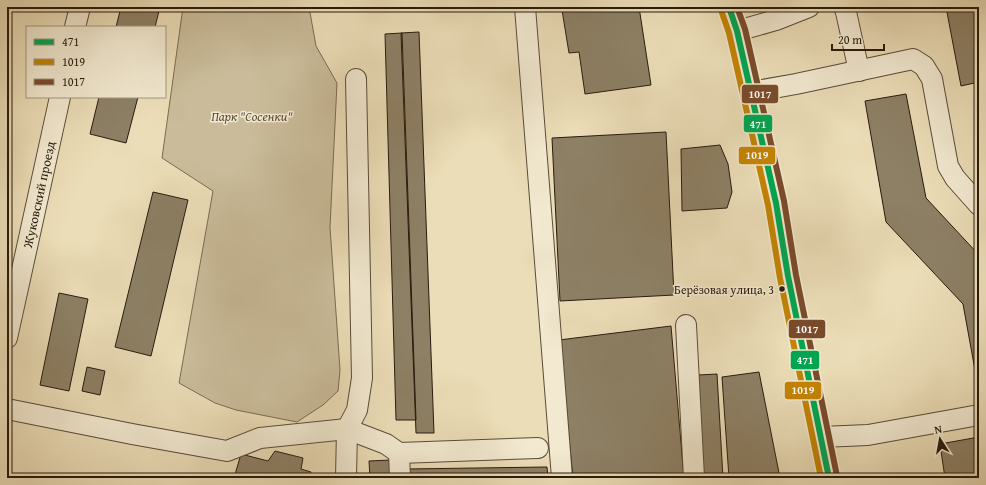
<svg xmlns="http://www.w3.org/2000/svg" width="986" height="485" viewBox="0 0 986 485" font-family="'Gentium Book Plus',serif">
<style>
.green{fill:#cabc9a;stroke:#796c54}
.building{fill:#8d8065;stroke:#281b0d}
.lines{fill:none;stroke-linecap:round;stroke-linejoin:round}
.minor-casing{stroke:#594c38;stroke-width:22}
.minor{stroke:#f2e9d0;stroke-width:20}
.bus-1-casing{stroke:#f2e9d0;stroke-width:9}
.bus-2-casing{stroke:#f2e9d0;stroke-width:9}
.bus-3-casing{stroke:#f2e9d0;stroke-width:9}
.bus-1{stroke:#00a651;stroke-width:6}
.bus-2{stroke:#c38303;stroke-width:6}
.bus-3{stroke:#7a4b2a;stroke-width:6}
.bus-dot{fill:#281b0d;stroke:#f2e9d0;stroke-width:1.5}
.labels{text-anchor:middle;dominant-baseline:central;stroke-width:3;stroke-linejoin:round;paint-order:stroke}
.bus-label{font-size:12px;fill:#281b0d;stroke:#f2e9d0;text-anchor:end}
.park-label{font-size:13px;font-style:italic;fill:#594b37;stroke:#f2e9d0}
.street-label{font-size:13px;fill:#281b0d;stroke:#f2e9d0}
.line-badge{stroke:#f2e9d0;stroke-width:1.5}
.badge-label{font-size:11px;text-anchor:middle;font-weight:bold;fill:#fff}
</style>
<rect width="100%" height="100%" fill="#ebddb7"/>
<filter id="stains"><feTurbulence type="fractalNoise" baseFrequency=".005" numOctaves="4"/><feColorMatrix values="0 0 0 0 .2 0 0 0 0 .09 0 0 0 0 .02 0 0 0 .5 -.17"/></filter>
<radialGradient id="worn" r=".72"><stop offset=".6" stop-color="#630" stop-opacity="0"/><stop offset="1" stop-color="#630" stop-opacity=".3"/></radialGradient>
<path class="green" d="M183,7H309L316,46L337,83L330,227L340,370L338,391L323,405L297,422L236,410L215,403L179,383L213,191L162,158Z"/>
<path class="building" d="M121,7H160L155,27H116Z
M575,7H639L651,85L585,94L579,52L569,53L562,10Z
M946,7H979V82L961,86Z
M419,32L434,433H416L401,33Z
M402,33L416,420H396L385,34Z
M906,94L926,198L979,255V392L963,304L886,222L865,101Z
M99,97H138L126,143L90,134Z
M666,132L674,295L560,301L552,138Z
M720,145L728,164L732,192L727,208L682,211L681,149Z
M153,192L188,200L151,356L115,347Z
M59,293L88,299L69,391L40,385Z
M671,326L684,478H573L559,340Z
M87,367L105,371L100,395L82,391Z
M759,372L780,478H729L722,377Z
M717,374L723,478H704L698,375Z
M979,437V478H945L940,444Z
M275,451L303,458L301,469L311,472L309,478H234L241,454L268,461Z
M391,460V478H370L369,461Z
M547,467L548,478H406V469Z"/>
<g class="lines">
<defs>
<g id="minor">
<path d="M525,7L562,478"/>
<path d="M729,7L737,31L776,203L788,276L829,478"/>
<path d="M844,7L846,12L859,71"/>
<path d="M75,27L80,7"/>
<path d="M737,31L776,20L809,7"/>
<path d="M751,92L796,84L913,59L924,66L932,79L948,166L955,178L979,205"/>
<path d="M686,325L694,478"/>
<path id="s1" d="M7,338L60,97"/>
<path d="M7,409L132,434L227,451L260,438L347,429L386,444L399,453L400,478"/>
<path d="M821,437L868,435L979,415"/>
<path d="M399,453L538,448"/>
<path d="M346,478L347,429L357,410L362,378L356,79"/>
</g>
</defs>
<use href="#minor" class="minor-casing"/>
<use href="#minor" class="minor"/>
<defs>
<path id="bus-1" d="M729,7L737,31L776,203L788,276L829,478"/>
<path id="bus-2" d="M721,10L729,33L768,205L780,278L821,478"/>
<path id="bus-3" d="M737,7L745,29L784,201L796,275L837,476"/>
</defs>
<use href="#bus-1" class="bus-1-casing"/>
<use href="#bus-2" class="bus-2-casing"/>
<use href="#bus-3" class="bus-3-casing"/>
<use href="#bus-1" class="bus-1"/>
<use href="#bus-2" class="bus-2"/>
<use href="#bus-3" class="bus-3"/>
</g>
<circle class="bus-dot" cx="782" cy="289" r="3.5"/>
<g class="labels">
<g class="bus-label">
<text x="774" y="289">Берёзовая улица, 3</text>
</g>
<g class="park-label">
<text x="252" y="116">Парк "Сосенки"</text>
</g>
<g class="street-label">
<text stroke="none"><textPath href="#s1" startOffset="147">Жуковский проезд</textPath></text>
</g>
</g>
<g class="line-badge">
<rect x="741" y="84" width="38" height="20" rx="4" fill="#7a4b2a"/>
<rect x="743" y="114" width="30" height="19" rx="4" fill="#00a651"/>
<rect x="738" y="146" width="38" height="19" rx="4" fill="#c38303"/>
<rect x="788" y="319" width="38" height="20" rx="4" fill="#7a4b2a"/>
<rect x="790" y="350" width="30" height="20" rx="4" fill="#00a651"/>
<rect x="784" y="381" width="38" height="19" rx="4" fill="#c38303"/>
</g>
<g class="badge-label">
<text x="760" y="98">1017</text>
<text x="758" y="128">471</text>
<text x="757" y="159">1019</text>
<text x="807" y="333">1017</text>
<text x="805" y="364">471</text>
<text x="803" y="394">1019</text>
</g>
<rect width="986" height="485" fill="none" stroke="#ebddb7" stroke-width="24"/>
<rect x="8" y="8" width="970" height="469" fill="none" stroke="#281b0d" stroke-width="2"/>
<rect x="12" y="12" width="962" height="461" fill="none" stroke="#281b0d"/>
<rect x="26" y="26" width="140" height="72" fill="#f2e9d0" stroke="#a19782"/>
<rect x="34" y="39" width="20" height="6" fill="#00a651" stroke="#a19782"/>
<text x="62" y="46" font-size="12" fill="#281b0d">471</text>
<rect x="34" y="59" width="20" height="6" fill="#c38303" stroke="#a19782"/>
<text x="62" y="66" font-size="12" fill="#281b0d">1019</text>
<rect x="34" y="79" width="20" height="6" fill="#7a4b2a" stroke="#a19782"/>
<text x="62" y="86" font-size="12" fill="#281b0d">1017</text>
<g transform="translate(940 439) rotate(349)" stroke="#f2e9d0" stroke-width="3" paint-order="stroke">
<path d="M0-3L7 15L0 10L-7 15Z" fill="#281b0d"/>
<text y="-6" font-size="11" font-weight="bold" text-anchor="middle" fill="#281b0d">N</text>
</g>
<path d="M832 44v6h52v-6" fill="none" stroke="#281b0d" stroke-width="2"/>
<text x="838" y="44" font-size="12" fill="#281b0d" stroke="#f2e9d0" stroke-width="3" paint-order="stroke">20 m</text>
<rect width="100%" height="100%" filter="url(#stains)"/>
<rect width="100%" height="100%" fill="url(#worn)"/>
</svg>
